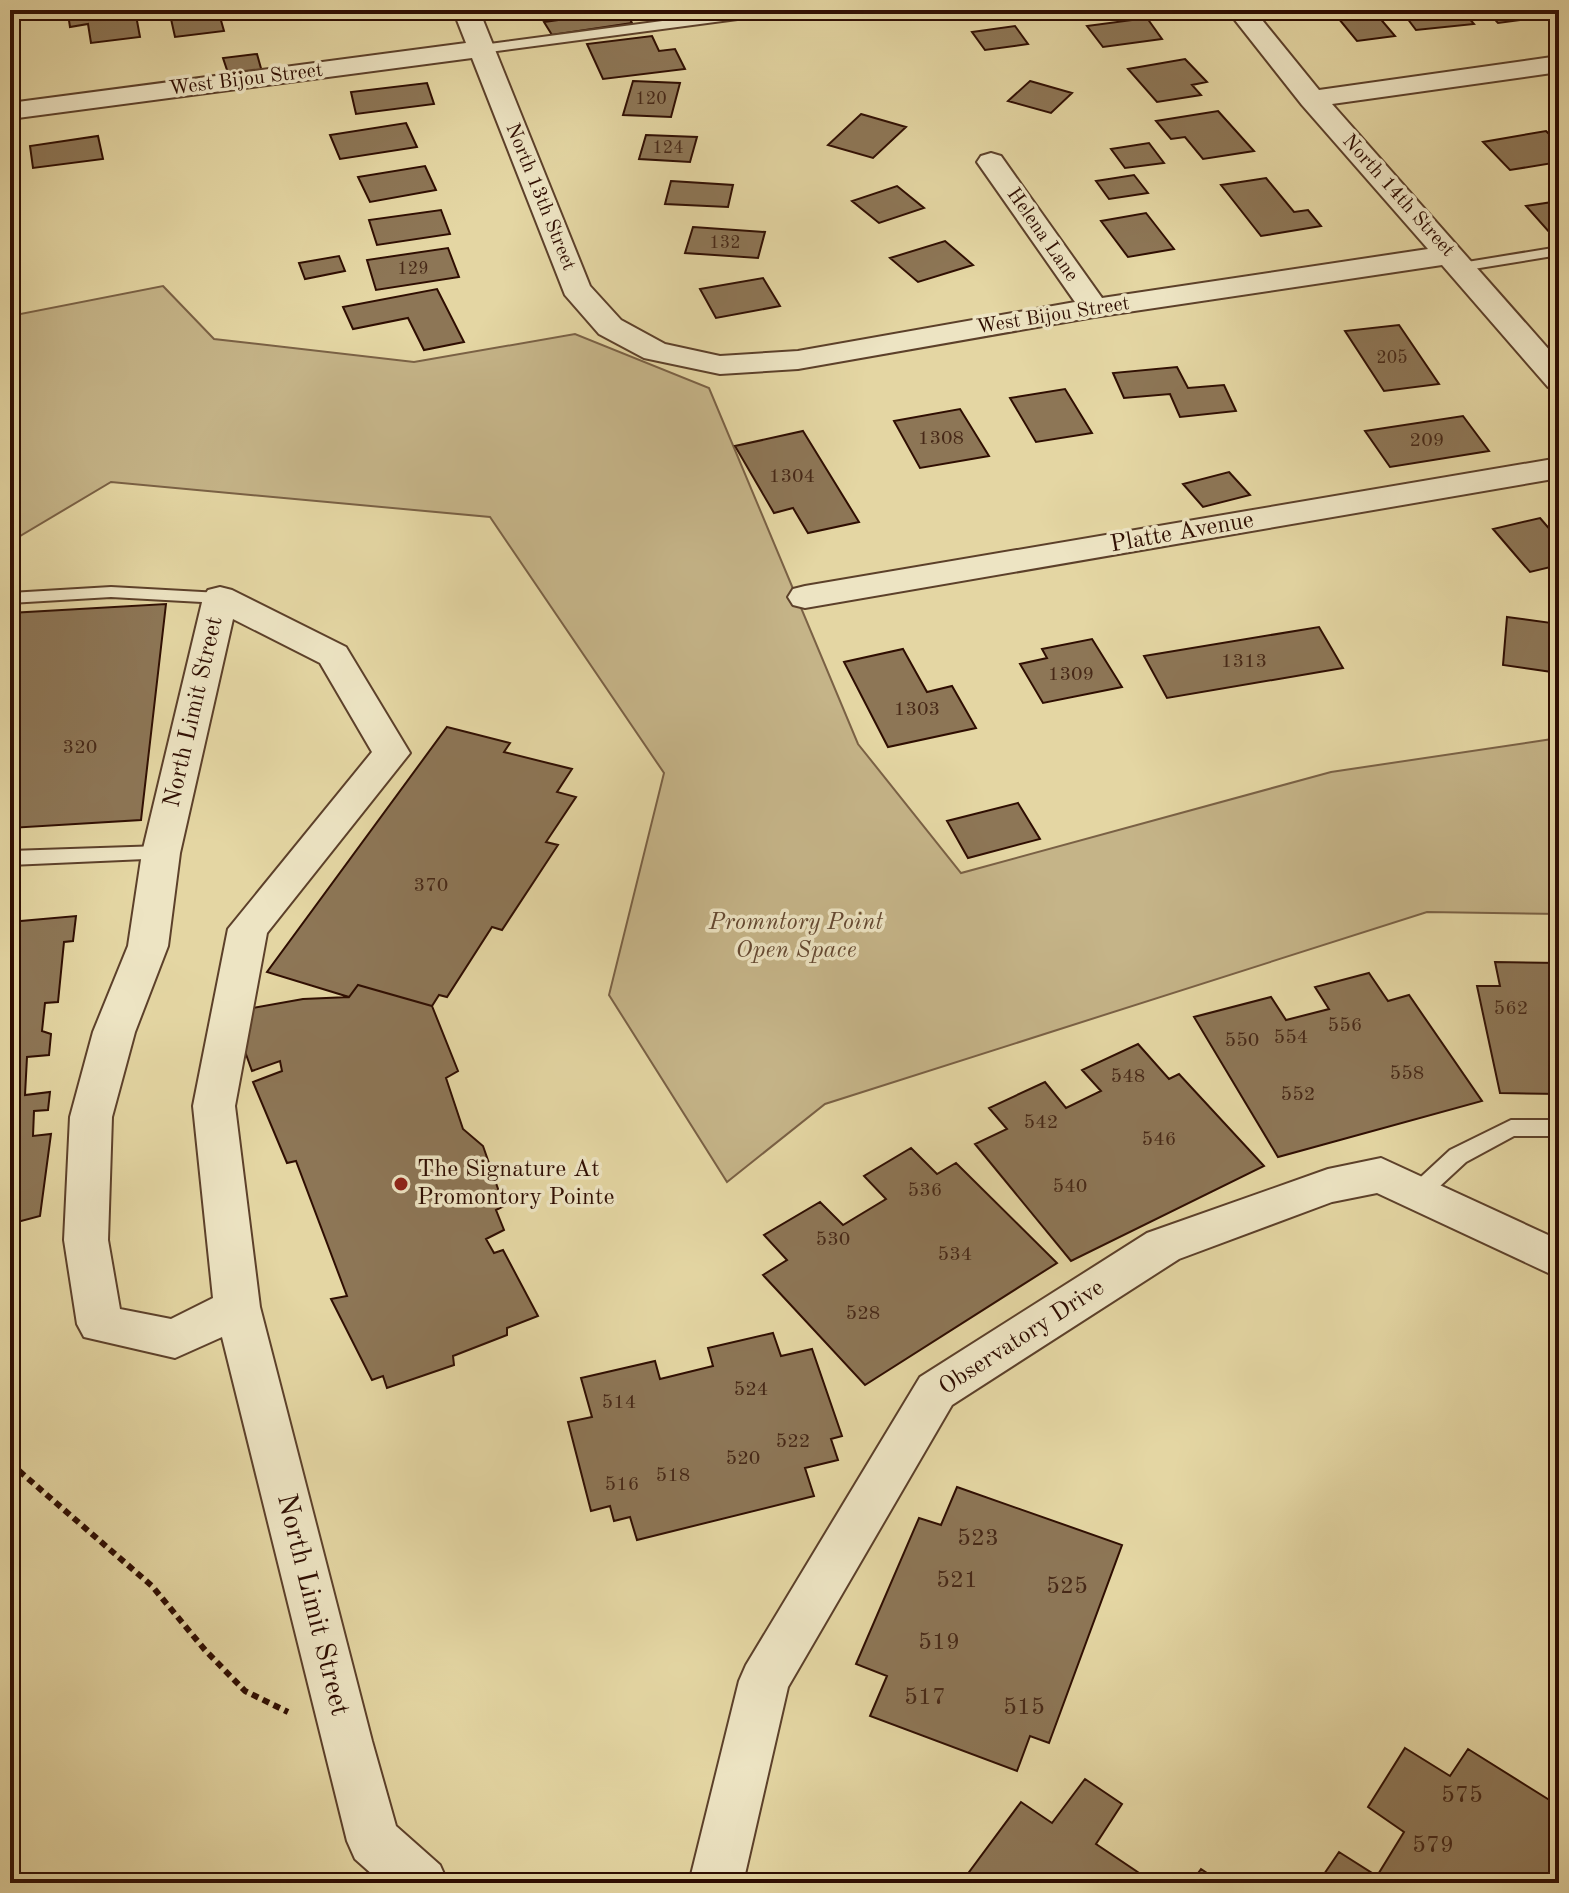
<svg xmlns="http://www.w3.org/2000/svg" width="1569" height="1893" viewBox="0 0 1569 1893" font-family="'Old Standard TT',serif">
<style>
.green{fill:#c5b488;stroke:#7a6145;stroke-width:2}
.building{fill:#8d7656;stroke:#2f0e02;stroke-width:2}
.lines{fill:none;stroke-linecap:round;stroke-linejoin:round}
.lane-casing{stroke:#5c402a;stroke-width:4}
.street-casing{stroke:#5c402a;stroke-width:4}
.path{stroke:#2f0e02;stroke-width:6;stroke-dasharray:7 5;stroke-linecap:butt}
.lane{fill:#ede4c3;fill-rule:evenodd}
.street{fill:#ede4c3;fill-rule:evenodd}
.poi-dot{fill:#8f2418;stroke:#ede4c3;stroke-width:3}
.labels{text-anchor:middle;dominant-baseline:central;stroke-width:7;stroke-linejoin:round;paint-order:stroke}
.far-number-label{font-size:18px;fill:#462817}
.far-street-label{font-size:20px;fill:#2f0e02;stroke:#ede4c3}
.number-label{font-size:20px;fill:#462817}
.street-label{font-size:24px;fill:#2f0e02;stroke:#ede4c3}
.park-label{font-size:24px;font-style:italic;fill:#644831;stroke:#ede4c3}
.poi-label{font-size:24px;fill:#2f0e02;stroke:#ede4c3;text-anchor:start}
.near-number-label{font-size:24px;fill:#462817}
.near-street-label{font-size:28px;fill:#2f0e02;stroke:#ede4c3}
</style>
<rect width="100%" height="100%" fill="#e4d6a3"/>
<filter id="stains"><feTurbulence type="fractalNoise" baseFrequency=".0025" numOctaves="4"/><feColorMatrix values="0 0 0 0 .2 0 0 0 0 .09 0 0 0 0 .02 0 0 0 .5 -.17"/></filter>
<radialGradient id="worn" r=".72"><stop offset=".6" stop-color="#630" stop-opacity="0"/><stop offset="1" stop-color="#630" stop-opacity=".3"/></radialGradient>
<path class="green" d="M163,286L214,339L414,362L575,334L709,388L858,744L961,873L1331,772L1559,738V914L1427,912L825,1104L727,1182L609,995L664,773L490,517L111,482L10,542V316Z"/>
<path class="building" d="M94,10H135L140,37L91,43L88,24L70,27L68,14Z
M169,10H218L224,31L175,37Z
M250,10H303V12L252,18Z
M561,10H625L632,23L552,35L544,22L566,19Z
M1358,10H1373L1395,36L1357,41L1334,13Z
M1401,10H1462L1474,24L1416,30Z
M1486,10H1544L1550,16L1498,23Z
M1147,18L1162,39L1103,47L1087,26Z
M1015,26L1028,44L985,50L972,32Z
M652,36L659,51L675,49L685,69L603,79L587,44Z
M257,54L262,72L229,76L223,58Z
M1185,59L1207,82L1192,85L1201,95L1157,102L1128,69Z
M633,81L680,83L671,117L623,115Z
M1030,81L1072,93L1051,113L1008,101Z
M427,83L434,104L356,114L351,92Z
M1218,111L1254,151L1203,159L1185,137L1171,139L1156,121Z
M861,114L906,127L873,158L828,145Z
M406,123L417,147L340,159L330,135Z
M1546,131L1559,144V162L1510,170L1483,142Z
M646,135L697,137L690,162L639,159Z
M98,136L103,159L33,168L30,146Z
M1149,143L1164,163L1125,168L1111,149Z
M425,166L436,190L370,202L358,177Z
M1134,175L1148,193L1109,199L1096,181Z
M1266,178L1294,212L1308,210L1321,226L1261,236L1221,185Z
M671,181L733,185L728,207L665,204Z
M897,186L924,208L879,223L852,201Z
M1559,201V232L1550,233L1526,206Z
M441,210L450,234L377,245L369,220Z
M1146,213L1174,249L1128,257L1101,221Z
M693,227L765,232L758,258L685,253Z
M945,241L973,265L918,282L890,258Z
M448,248L459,277L376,290L367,260Z
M339,256L345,271L305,279L299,263Z
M763,278L780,306L716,318L700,289Z
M437,289L464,342L424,350L408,318L353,329L343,307Z
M1399,325L1439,384L1384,391L1345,331Z
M1177,367L1188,388L1224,385L1236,411L1180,417L1170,394L1124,398L1113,373Z
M1065,389L1092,433L1036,442L1010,398Z
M960,409L989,456L920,468L894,421Z
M1463,416L1489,451L1390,467L1365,431Z
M803,431L859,522L808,533L793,508L774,513L735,446Z
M1229,472L1250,495L1203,507L1183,484Z
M1540,518L1559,540V565L1530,572L1493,529Z
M166,604L141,820L10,828V676L16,640H10V613Z
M1507,617L1559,624V673L1503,665Z
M1319,627L1343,668L1167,698L1144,656Z
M1092,639L1122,687L1043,703L1020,664L1047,658L1042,649Z
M903,649L927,692L952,686L976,728L888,747L844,662Z
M447,727L510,743L504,752L572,769L557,792L576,797L546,842L558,845L502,930L492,927L447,997L439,995L432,1006L358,985L349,997L267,972Z
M1018,803L1040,839L968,858L947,821Z
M76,916L73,941L64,942L58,1002L45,1003L42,1031L51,1034L49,1055L27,1057L25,1095L50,1092L48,1110L34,1111L33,1136L51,1134L40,1216L10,1224V922Z
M1495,962L1559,963V1094L1500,1093L1477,986H1500Z
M1369,973L1388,1001L1409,995L1482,1101L1278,1157L1194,1017L1271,997L1286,1020L1329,1009L1315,987Z
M358,985L432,1006L458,1071L446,1078L463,1129L483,1146L504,1206L496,1210L504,1230L486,1239L494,1253L503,1250L538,1316L507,1328V1335L453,1356L454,1365L387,1388L383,1376L372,1380L331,1299L347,1296L296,1161L287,1163L253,1082L282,1071L280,1061L252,1071L238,1032L250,1028L247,1009L303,999L349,997Z
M1138,1044L1169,1079L1179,1074L1264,1166L1071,1261L975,1144L1007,1129L989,1108L1045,1082L1066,1108L1101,1091L1082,1070Z
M911,1148L937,1174L956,1163L1057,1263L865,1385L763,1275L787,1260L764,1235L820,1202L843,1225L886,1199L864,1176Z
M773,1333L781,1356L812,1349L842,1436L831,1439L838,1460L805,1468L814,1496L637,1540L630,1517L614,1521L610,1506L591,1511L568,1422L592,1417L581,1378L655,1361L660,1379L713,1366L708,1348Z
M957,1487L1122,1545L1049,1743L1030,1736L1017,1771L870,1716L887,1676L856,1664L919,1518L941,1525Z
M1405,1748L1450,1776L1468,1749L1559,1806V1883H1318L1339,1852L1377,1876L1404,1832L1368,1807Z
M1085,1779L1122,1804L1096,1844L1154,1883H961L1021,1802L1052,1823Z
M1201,1869L1222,1883H1191Z"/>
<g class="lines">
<defs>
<path id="lane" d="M745,10H782L775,14L482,53L475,49L482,45Z
M1559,247V255L1461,271L1454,267L1461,263Z
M111,587L220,593L229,598L220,603L111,597L10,603V593Z
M161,846L168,848L171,853L168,858L10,865V851Z
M1511,1120H1559V1136H1514L1466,1162L1426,1199L1418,1202L1410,1199L1407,1193L1410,1187L1450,1150Z"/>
<path id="street" d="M453,10H479L590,286L621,320L665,344L720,356L798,351L1075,302L977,162L981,156L991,153L1001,156L1102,298L1428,249L1302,105L1227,10H1254L1319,90L1559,56V72L1332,104L1559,361V389L1548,387L1442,265L1094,317L798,369L720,374L644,358L599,334L565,295L472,58L10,119V103L466,43Z
M1559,458V478L805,608L793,605L788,597L793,589L805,586Z
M220,587L232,590L346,647L410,753L267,933L235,1106L260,1307L372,1741L396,1826L440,1865L448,1883H382L355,1859L347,1841L222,1337L175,1358L84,1337L77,1324L64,1240L70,1117L93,1032L128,946L142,853L203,598L208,590ZM233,619L320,663L372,752L228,929L193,1106L213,1298L171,1319L120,1309L108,1240L112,1117L135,1032L168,946L180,853Z
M1381,1158L1559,1240V1278L1377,1193L1332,1202L1179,1259L952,1405L788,1687L743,1883H689L739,1681L746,1665L920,1377L1147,1233L1328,1169Z"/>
</defs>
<use href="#lane" class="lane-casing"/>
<use href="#street" class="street-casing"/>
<path class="path" d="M10,1463L152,1586L205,1650L245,1691L288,1712"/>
<use href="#lane" class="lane"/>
<use href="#street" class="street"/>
</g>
<circle class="poi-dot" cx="401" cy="1184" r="8"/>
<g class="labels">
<g class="far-number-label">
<text x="651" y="99">120</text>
<text x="668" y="148">124</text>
<text x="725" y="243">132</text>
<text x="413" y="269">129</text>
<text x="1392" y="358">205</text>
</g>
<g class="far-street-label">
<text transform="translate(246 80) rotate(-7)">West Bijou Street</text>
<text transform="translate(1398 196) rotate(48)">North 14th Street</text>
<text transform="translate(540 197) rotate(68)">North 13th Street</text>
<text transform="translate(1042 235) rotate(55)">Helena Lane</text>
<text transform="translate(1053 316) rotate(-9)">West Bijou Street</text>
</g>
<g class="number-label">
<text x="941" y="439">1308</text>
<text x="1427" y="441">209</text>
<text x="792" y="477">1304</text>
<text x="1244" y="662">1313</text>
<text x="1071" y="675">1309</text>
<text x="917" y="710">1303</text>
<text x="80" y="748">320</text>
<text x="431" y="886">370</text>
<text x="1511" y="1009">562</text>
<text x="1345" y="1026">556</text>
<text x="1291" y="1038">554</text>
<text x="1242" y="1041">550</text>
<text x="1407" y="1074">558</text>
<text x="1128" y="1077">548</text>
<text x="1298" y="1095">552</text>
<text x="1041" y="1123">542</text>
<text x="1159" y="1140">546</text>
<text x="1070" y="1187">540</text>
<text x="925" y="1191">536</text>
<text x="833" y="1240">530</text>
<text x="955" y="1255">534</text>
<text x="863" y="1314">528</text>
<text x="751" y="1390">524</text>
<text x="619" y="1403">514</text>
<text x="793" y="1442">522</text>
<text x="743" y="1459">520</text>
<text x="673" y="1476">518</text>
<text x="622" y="1485">516</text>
</g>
<g class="street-label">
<text transform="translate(1182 533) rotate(-10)">Platte Avenue</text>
<text transform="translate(194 712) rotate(-77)">North Limit Street</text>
<text transform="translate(1022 1338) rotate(-33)">Observatory Drive</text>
</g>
<g class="park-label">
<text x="796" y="923">Promntory Point<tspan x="796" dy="28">Open Space</tspan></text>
</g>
<g class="poi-label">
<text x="417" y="1170">The Signature At<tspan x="417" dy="28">Promontory Pointe</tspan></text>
</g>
<g class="near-number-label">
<text x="978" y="1539">523</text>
<text x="957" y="1581">521</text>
<text x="1067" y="1587">525</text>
<text x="939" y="1643">519</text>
<text x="925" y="1698">517</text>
<text x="1024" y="1708">515</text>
<text x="1462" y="1796">575</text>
<text x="1433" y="1846">579</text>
</g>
<g class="near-street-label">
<text transform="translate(312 1605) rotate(76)">North Limit Street</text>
</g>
</g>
<rect width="1569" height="1893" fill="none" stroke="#e4d6a3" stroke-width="40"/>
<rect x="12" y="12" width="1545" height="1869" fill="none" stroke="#2f0e02" stroke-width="4"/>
<rect x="20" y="20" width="1529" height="1853" fill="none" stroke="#2f0e02" stroke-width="2"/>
<rect width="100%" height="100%" filter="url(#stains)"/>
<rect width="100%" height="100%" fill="url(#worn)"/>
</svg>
